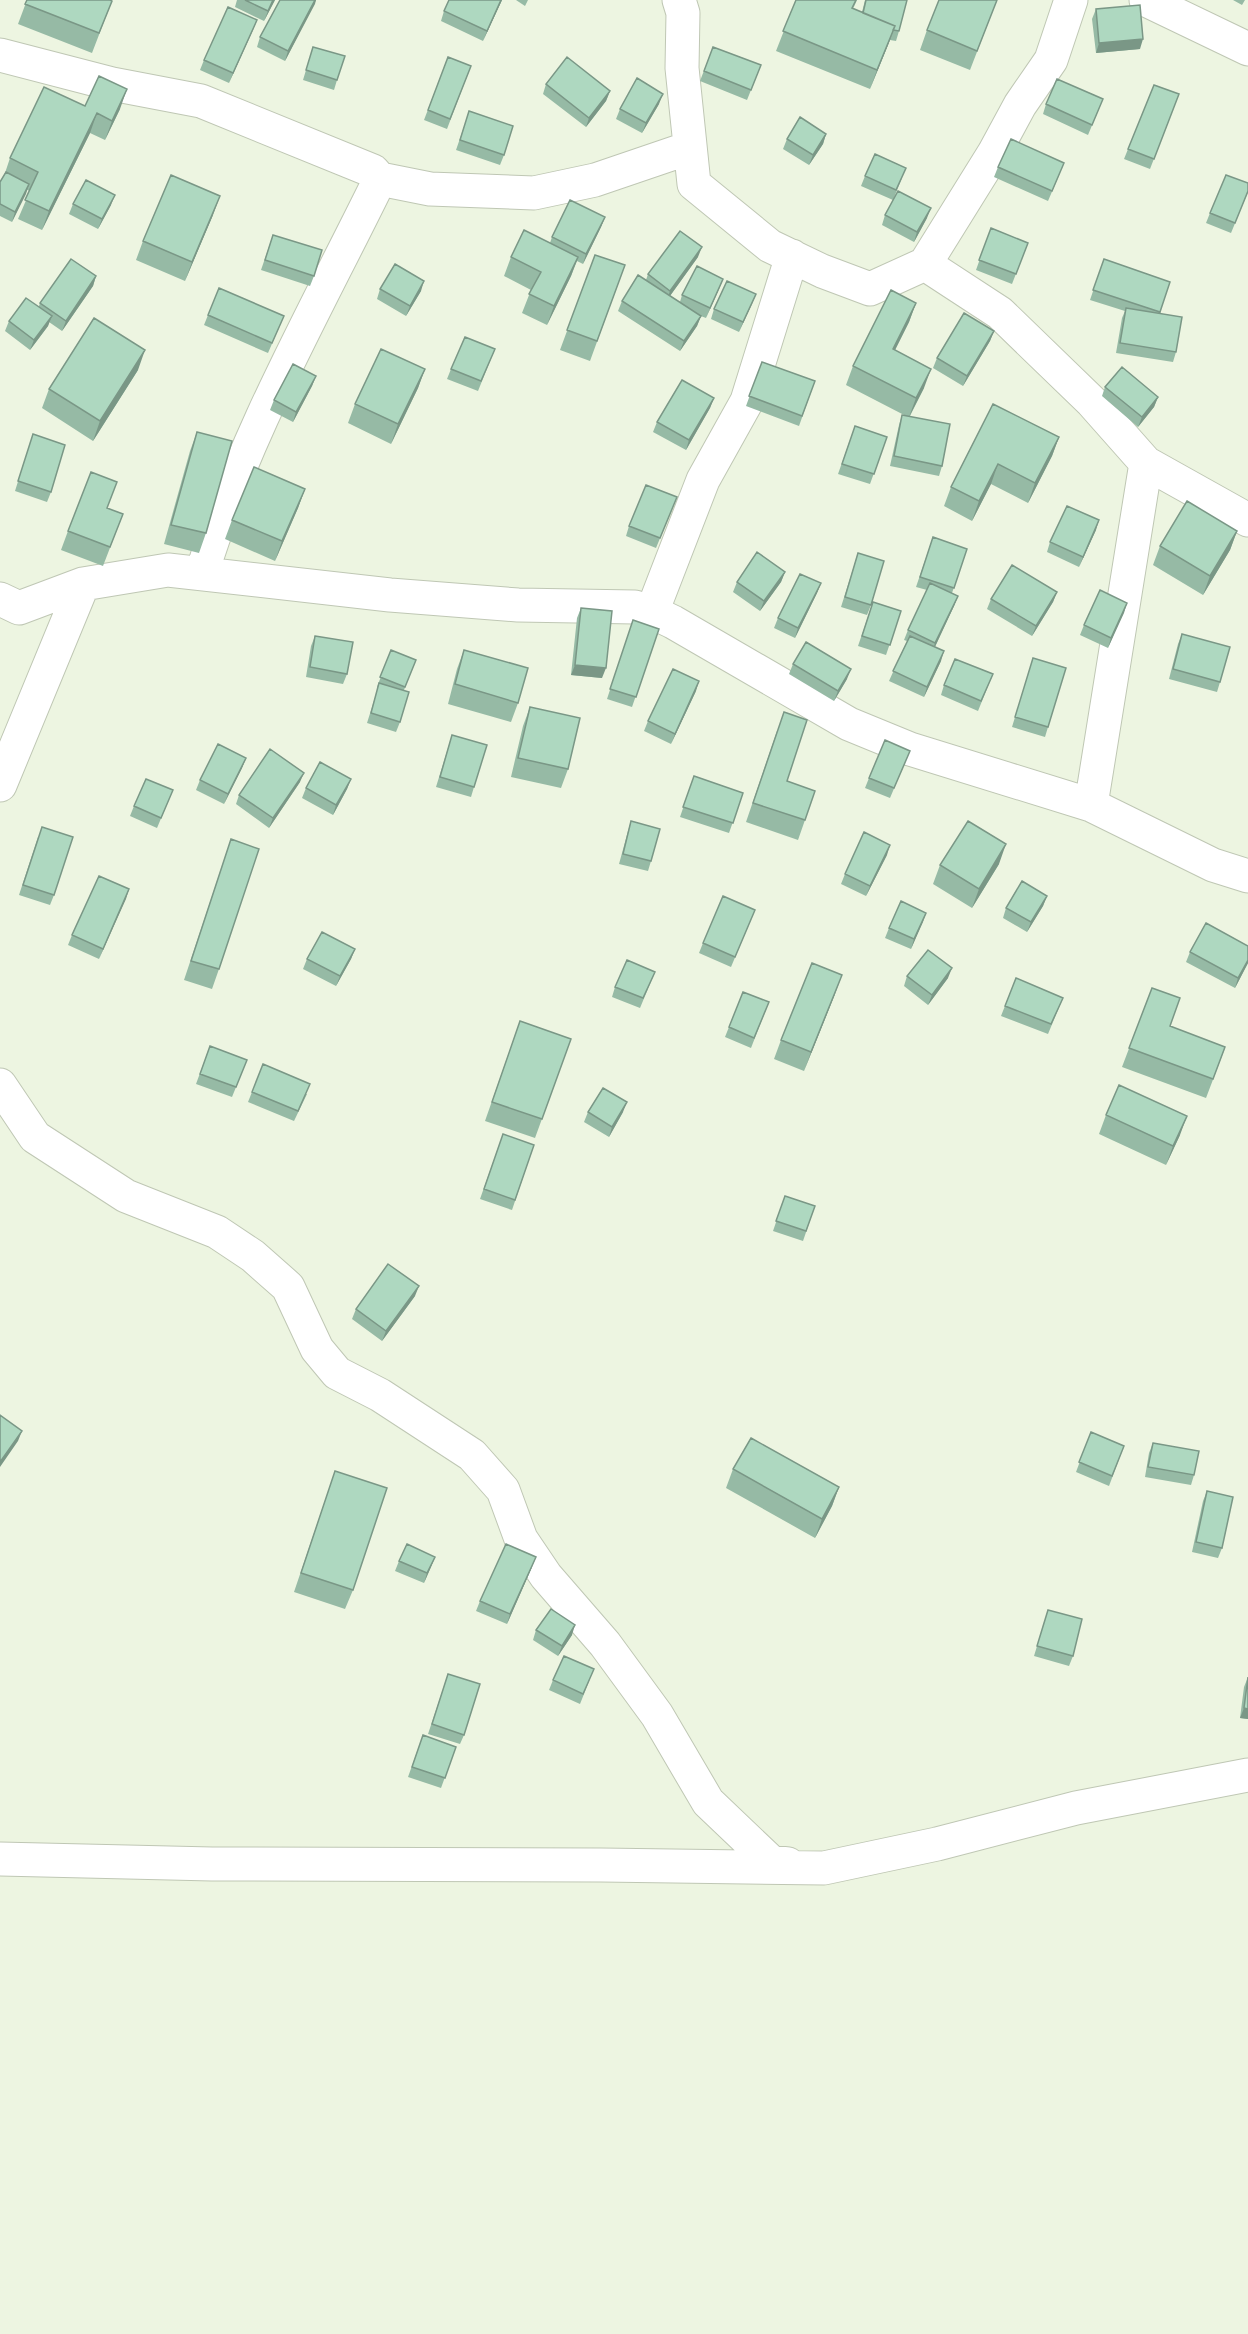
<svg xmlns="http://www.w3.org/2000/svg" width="1248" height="2334" viewBox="0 0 1248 2334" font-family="Montserrat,sans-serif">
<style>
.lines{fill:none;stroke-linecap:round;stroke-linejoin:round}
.street-casing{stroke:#bfc7b4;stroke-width:35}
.street{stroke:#fff;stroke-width:33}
.wall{fill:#96baa5}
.shaded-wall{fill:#7a9786}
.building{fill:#aed8c0;stroke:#7a9786;stroke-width:1.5}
</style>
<rect width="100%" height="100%" fill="#edf5e1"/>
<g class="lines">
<defs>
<path id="street" d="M679,0L683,13L682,68L694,184L770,246L822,271L870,289L925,264L994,153L1020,105L1051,60L1071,0
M1146,0L1248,49
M0,55L112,84L201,101L373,171L380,179L430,189L534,193L595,180L689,148
M925,264L1000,313L1092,402L1146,463L1248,520
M202,573C244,435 317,308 380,179
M0,599L19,608L83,584L168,570L390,595L518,605L635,607L652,612L673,622L849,724L910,749L1091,805L1213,865L1248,876
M652,612L703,480L747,401L792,256
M0,785L83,584
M1091,805L1146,463
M0,1085L35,1137L126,1196L217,1232L253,1256L288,1287L317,1349L337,1373L380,1395L472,1455L503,1490L521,1539L546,1576L605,1644L657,1715L708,1802L771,1862L788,1864
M0,1859L212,1864L601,1865L824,1868L937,1844L1076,1808L1248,1775"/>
</defs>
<use href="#street" class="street-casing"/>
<use href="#street" class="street"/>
</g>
<path class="wall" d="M27,0L112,1L92,53L18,24Z
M237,0H275L264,21L235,7Z
M280,0H316L285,61L257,47L260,37Z
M502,0L483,41L441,21L444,11Z
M516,0H528L525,6Z
M796,0H857L853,9L862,12L865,0H907L899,31L896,41L890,40L870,89L776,51Z
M997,0L970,70L920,50L927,30Z
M1233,0H1245L1242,5Z
M1096,9L1140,49L1096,53L1092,19Z
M257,20L229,83L200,70L204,60Z
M313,47L337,80L334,90L303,80Z
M713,47L761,65L747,100L700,81Z
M448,57L471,66L447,129L424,120Z
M546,84L610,91L606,101L586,127L543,94Z
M1154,85L1179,94L1150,169L1124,159Z
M1103,99L1088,135L1043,114L1046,104Z
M659,104L642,133L616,119L620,109Z
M85,106L120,109L105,140L90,133L42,230L18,219L30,191L27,190L12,222L0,216V182L5,173L10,158Z
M466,121L504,155L500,165L456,150Z
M826,134L823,144L809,165L783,149L787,139Z
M998,167L1060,173L1048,201L994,177Z
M865,176L902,178L893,200L861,186Z
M1248,192L1231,233L1206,223L1210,213Z
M73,204L111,205L98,229L69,214Z
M213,215L185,281L136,260L143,241Z
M885,215L927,218L914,242L882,225Z
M605,217L601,227L583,264L577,261L571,276L547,325L522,313L531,290L504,276L511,257L550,243L552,237Z
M991,228L1028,243L1012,284L976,270Z
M273,235L314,276L310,286L261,270Z
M595,255L625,265L590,361L560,350Z
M698,257L670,296L680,302L682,295L723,279L706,318L698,315L701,316L697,326L680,351L618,311L622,301L646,280L648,274Z
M1104,259L1170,282L1159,313L1176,352L1173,362L1116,353L1122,318L1125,311L1090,300Z
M96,276L93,286L62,331L49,322L48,326L30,350L5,331L9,321L39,306L40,303Z
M380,289L421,291L406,316L377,299Z
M756,294L739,332L711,319L714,309Z
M916,303L909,322L895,350L924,388L910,416L942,466L939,476L890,466L899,425L902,415L906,416L846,385L853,366Z
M208,315L284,316L268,353L204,325Z
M994,331L990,341L963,386L933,368L937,358Z
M495,349L478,391L447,379L451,369Z
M762,362L815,381L799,426L746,406Z
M425,369L418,388L391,444L348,423L355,404Z
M138,370L93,441L42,408L49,389Z
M316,376L312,386L293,422L270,410L274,400Z
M1105,387L1158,397L1154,407L1138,427L1102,396Z
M714,398L710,408L686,450L653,432L657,422Z
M993,404L1059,437L1052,456L1028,503L991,484L972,521L944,506L951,487Z
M855,426L887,437L870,484L838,474Z
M197,432L206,533L199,553L164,544L190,451Z
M33,434L51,492L47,502L15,491Z
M305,489L298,508L275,561L225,539L232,520Z
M677,497L656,548L626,536L629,526Z
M107,508L123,514L103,566L61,550L68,531Z
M1096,530L1079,567L1047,552L1050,542Z
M1237,531L1230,550L1203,595L1153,565L1160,546Z
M933,537L967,549L952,593L958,596L954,606L935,647L941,661L924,697L889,681L907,641L904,640L908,630L927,590L916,587Z
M858,553L871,605L867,615L841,607Z
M785,572L781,582L760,611L733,592L737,582Z
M821,583L817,593L795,638L774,628L778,618Z
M1057,592L1053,602L1032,636L987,609L991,599Z
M873,602L901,611L886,655L858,646Z
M1127,603L1108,648L1080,635L1084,625Z
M581,608L602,678L571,675L577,618Z
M633,620L659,629L632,707L607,699Z
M1182,634L1220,682L1217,692L1169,679L1178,644Z
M315,636L347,674L343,684L306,677L311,646Z
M391,650L416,660L404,690L400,722L396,732L367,723L378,688L377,687Z
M464,650L518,703L511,722L448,704L457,669Z
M1033,658L1048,727L1045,737L1012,727Z
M793,664L847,679L834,701L789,674Z
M993,674L978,711L941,695L944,685Z
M696,691L671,744L644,731L648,721Z
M530,707L568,769L561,788L511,777L523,726Z
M777,731L787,781L805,820L798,840L746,822Z
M452,735L474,787L471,797L436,787Z
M910,751L890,798L865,788L869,778Z
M246,758L242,768L224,804L196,790L200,780Z
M694,776L743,793L729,833L680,817Z
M351,779L347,789L333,815L302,798L306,788Z
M300,782L269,828L236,804L239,795Z
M173,790L157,828L130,816L134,806Z
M631,821L651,861L648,871L619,864L628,831Z
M38,837L54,895L50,905L19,895Z
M231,839L219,969L212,989L184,980Z
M887,855L866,896L841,884L845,874Z
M999,864L972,908L933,884L940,865Z
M129,889L99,959L68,945L72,935Z
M1047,896L1043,906L1027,932L1003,918L1006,908Z
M755,910L731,967L699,953L703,943Z
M926,913L911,949L885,938L889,928Z
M1248,946V963L1235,988L1186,962L1190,952Z
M355,949L351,959L336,986L303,969L307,959Z
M655,972L640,1008L612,997L615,987Z
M907,976L948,978L928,1005L904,986Z
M1016,978L1063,998L1048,1034L1001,1016Z
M1152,988L1170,1026L1225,1048L1206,1098L1122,1067Z
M743,992L769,1002L751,1048L725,1037Z
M835,994L804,1071L774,1059L781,1040Z
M520,1021L571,1039L535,1138L485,1121Z
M210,1046L247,1060L232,1097L196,1084Z
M252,1092L307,1094L294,1121L248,1102Z
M588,1112H623L609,1137L584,1122Z
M1106,1115L1180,1135L1166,1165L1099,1134Z
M503,1134L534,1145L512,1210L480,1199Z
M785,1196L815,1206L803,1241L773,1231Z
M415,1296L382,1341L352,1319L356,1309Z
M1091,1432L1124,1446L1109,1486L1076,1472Z
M1153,1443L1194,1475L1191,1485L1145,1477L1149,1453Z
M733,1469L839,1487L832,1506L815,1538L726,1488Z
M335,1471L353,1590L345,1609L294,1592Z
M1207,1491L1222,1548L1218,1558L1192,1552L1203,1501Z
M435,1557L424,1583L395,1571L399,1561Z
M532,1567L507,1624L476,1611L480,1601Z
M1048,1610L1073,1656L1069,1666L1034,1656Z
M536,1630L572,1635L558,1656L533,1640Z
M448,1674L464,1735L460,1744L428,1734Z
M1248,1677V1719L1240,1718L1244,1687Z
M590,1679L580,1704L549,1690L553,1680Z
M423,1735L456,1747L441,1788L408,1777Z"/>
<path class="shaded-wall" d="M273,0H275L264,21L268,11Z
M315,0H316L315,4L285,61L288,51Z
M501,0H502L483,41L487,31Z
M257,20L253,30L229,83L233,73Z
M895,26L888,45L870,89L877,70Z
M1143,39L1140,49L1096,53L1099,43Z
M127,89L120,109L105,140L112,121Z
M610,91L606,101L586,127L589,118Z
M663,94L659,104L642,133L646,123Z
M97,113L90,133L42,230L49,211Z
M826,134L823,144L809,165L813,155Z
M29,184L26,194L12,222L15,212Z
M115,195L111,205L98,229L102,219Z
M220,196L213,215L185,281L192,262Z
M931,208L927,218L914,242L917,232Z
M605,217L601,227L583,264L586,254Z
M702,247L698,257L667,300L670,291Z
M578,257L571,276L547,325L554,306Z
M96,276L93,286L62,331L66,321Z
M723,279L719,289L706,318L710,308Z
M424,281L421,291L406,316L410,306Z
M756,294L752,304L739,332L743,322Z
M916,303L909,322L886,368L893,349Z
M52,316L48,326L30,350L34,340Z
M701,316L697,326L680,351L684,341Z
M994,331L990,341L963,386L967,376Z
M145,350L138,370L93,441L100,421Z
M425,369L418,388L391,444L398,424Z
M931,369L924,388L909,417L916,398Z
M316,376L312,386L293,422L296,412Z
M1158,397L1154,407L1138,427L1142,417Z
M714,398L710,408L686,450L689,440Z
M1059,437L1052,456L1028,503L1035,483Z
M998,464L991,484L972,521L979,501Z
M305,489L298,508L275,561L282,541Z
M1099,520L1096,530L1079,567L1083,557Z
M1237,531L1230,550L1203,595L1210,576Z
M785,572L781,582L760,611L764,601Z
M821,583L817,593L795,638L798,628Z
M1057,592L1053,602L1032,636L1036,626Z
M958,596L954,606L932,653L935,643Z
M1127,603L1124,613L1108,648L1111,638Z
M944,651L941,661L924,697L927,687Z
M575,665L606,668L602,678L571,675Z
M851,669L847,679L834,701L838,691Z
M699,681L696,691L671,744L675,734Z
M246,758L242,768L224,804L228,794Z
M304,773L300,782L269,828L273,818Z
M351,779L347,789L333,815L336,805Z
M1006,844L999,864L972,908L979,889Z
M890,845L887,855L866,896L870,886Z
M129,889L126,899L99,959L103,949Z
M1047,896L1043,906L1027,932L1031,922Z
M926,913L923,922L911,949L914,939Z
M355,949L351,959L336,986L340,976Z
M1248,960V963L1235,988L1238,978Z
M952,968L948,978L928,1005L932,995Z
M842,975L835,994L804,1071L811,1052Z
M627,1102L623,1112L609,1137L612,1127Z
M1187,1116L1180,1135L1166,1165L1173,1146Z
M419,1286L415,1296L382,1341L386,1331Z
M22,1431L18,1441L0,1467V1462Z
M839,1487L832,1506L815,1538L822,1519Z
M435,1557L431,1567L424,1583L427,1573Z
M536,1557L532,1567L507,1624L510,1614Z
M575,1625L572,1635L558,1656L562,1646Z
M1244,1708L1248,1709V1719L1240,1718Z"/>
<path class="building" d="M27,0H110L112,1L99,33L25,4Z
M245,0H273L268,11Z
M280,0H315L288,51L260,37Z
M449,0H501L487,31L444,11Z
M796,0H856L852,8L895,26L877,70L783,31Z
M866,0H907L899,31L893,30L895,26L863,13Z
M939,0H997L977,51L927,30Z
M1140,5L1143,39L1099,43L1096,9Z
M228,7L257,20L233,73L204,60Z
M313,47L345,56L337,80L306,70Z
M713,47L761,65L751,90L704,71Z
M448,57L471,66L450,119L428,110Z
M567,57L610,91L589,118L546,84Z
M99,76L127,89L112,121L97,113L49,211L25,200L38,172L10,158L44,87L85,106Z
M637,78L663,94L646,123L620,109Z
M1057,79L1103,99L1092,125L1046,104Z
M1154,85L1179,94L1154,159L1128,149Z
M469,111L513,126L504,155L460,140Z
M800,117L826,134L813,155L787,139Z
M1011,139L1064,163L1052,191L998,167Z
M875,154L906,168L896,190L865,176Z
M6,172L29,184L15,212L0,204V182Z
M171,175L220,196L192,262L143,241Z
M1226,175L1248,183V191L1235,223L1210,213Z
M86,180L115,195L102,219L73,204Z
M898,191L931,208L917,232L885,215Z
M570,200L605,217L586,254L552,237Z
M991,228L1028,243L1016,274L979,260Z
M524,230L578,257L554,306L529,294L541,272L511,257Z
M680,231L702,247L670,291L648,274Z
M273,235L322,250L314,276L265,260Z
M595,255L625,265L597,341L567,330Z
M71,259L96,276L66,321L40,303Z
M1104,259L1170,282L1160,312L1093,290Z
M395,264L424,281L410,306L380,289Z
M697,266L723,279L710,308L682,295Z
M638,275L701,316L684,341L622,301Z
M727,281L756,294L743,322L714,309Z
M219,288L284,316L272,343L208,315Z
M891,290L916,303L893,349L931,369L916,398L853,366Z
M26,298L52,316L34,340L9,321Z
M1126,308L1182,317L1176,352L1120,343Z
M964,313L994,331L967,376L937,358Z
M94,318L145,350L100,421L49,389Z
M465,337L495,349L481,381L451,369Z
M381,349L425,369L398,424L355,404Z
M762,362L815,381L802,416L749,396Z
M293,364L316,376L296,412L274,400Z
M1122,367L1158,397L1142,417L1105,387Z
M682,380L714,398L689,440L657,422Z
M993,404L1059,437L1035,483L998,464L979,501L951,487Z
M902,415L950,424L942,466L894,456Z
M855,426L887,437L874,474L842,464Z
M197,432L232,441L206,533L171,525Z
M33,434L65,445L51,492L18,481Z
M254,467L305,489L282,541L232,520Z
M91,472L117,482L107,508L123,514L110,547L68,531Z
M646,485L677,497L660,538L629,526Z
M1187,501L1237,531L1210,576L1160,546Z
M1067,506L1099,520L1083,557L1050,542Z
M933,537L967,549L954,588L920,577Z
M757,552L785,572L764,601L737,582Z
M858,553L884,561L871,605L845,597Z
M1012,565L1057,592L1036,626L991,599Z
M800,574L821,583L798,628L778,618Z
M930,583L958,596L935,643L908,630Z
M1100,590L1127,603L1111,638L1084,625Z
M873,602L901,611L890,645L862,636Z
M581,608L612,611L606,668L575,665Z
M633,620L659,629L636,697L610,689Z
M1182,634L1230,647L1220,682L1173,669Z
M315,636L353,642L347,674L310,667Z
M910,636L944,651L927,687L893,671Z
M806,642L851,669L838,691L793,664Z
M391,650L416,660L405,687L380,677Z
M464,650L528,668L518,703L455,684Z
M1033,658L1066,668L1048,727L1015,717Z
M955,659L993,674L981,701L944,685Z
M673,669L699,681L675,734L648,721Z
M379,683L409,692L400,722L371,713Z
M530,707L580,718L568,769L518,758Z
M784,712L807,720L787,781L815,791L805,820L753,803Z
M452,735L487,745L474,787L440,777Z
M885,740L910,751L894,788L869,778Z
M218,744L246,758L228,794L200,780Z
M270,749L304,773L273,818L239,795Z
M320,762L351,779L336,805L306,788Z
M694,776L743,793L733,823L683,807Z
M146,779L173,790L161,818L134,806Z
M631,821L660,829L651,861L623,854Z
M968,821L1006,844L979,889L940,865Z
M42,827L73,837L54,895L23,885Z
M864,832L890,845L870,886L845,874Z
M231,839L259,849L219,969L191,961Z
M99,876L129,889L103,949L72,935Z
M1022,881L1047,896L1031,922L1006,908Z
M723,896L755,910L735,957L703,943Z
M901,901L926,913L914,939L889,928Z
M1206,923L1248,946V960L1238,978L1190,952Z
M322,932L355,949L340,976L307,959Z
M928,950L952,968L932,995L907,976Z
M627,960L655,972L643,998L615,987Z
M812,963L842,975L811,1052L781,1040Z
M1016,978L1063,998L1051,1024L1005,1006Z
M1152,988L1180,998L1170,1026L1225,1047L1213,1079L1129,1048Z
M743,992L769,1002L754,1038L729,1027Z
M520,1021L571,1039L542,1119L492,1102Z
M210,1046L247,1060L236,1087L200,1074Z
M263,1064L310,1084L298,1111L252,1092Z
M1119,1085L1187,1116L1173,1146L1106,1115Z
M603,1088L627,1102L612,1127L588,1112Z
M503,1134L534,1145L515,1200L484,1189Z
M785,1196L815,1206L806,1231L776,1221Z
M388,1264L419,1286L386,1331L356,1309Z
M0,1415L22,1431L0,1462Z
M1091,1432L1124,1446L1112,1476L1079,1462Z
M751,1438L839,1487L822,1519L733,1469Z
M1153,1443L1199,1451L1194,1475L1148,1467Z
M335,1471L387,1488L353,1590L301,1573Z
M1207,1491L1233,1497L1222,1548L1196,1542Z
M407,1544L435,1557L427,1573L399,1561Z
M506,1544L536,1557L510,1614L480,1601Z
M551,1609L575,1625L562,1646L536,1630Z
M1048,1610L1082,1619L1073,1656L1037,1646Z
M564,1656L594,1669L583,1694L553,1680Z
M448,1674L480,1684L464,1735L432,1724Z
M1248,1677V1709L1244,1708Z
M423,1735L456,1747L445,1778L412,1767Z"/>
</svg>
